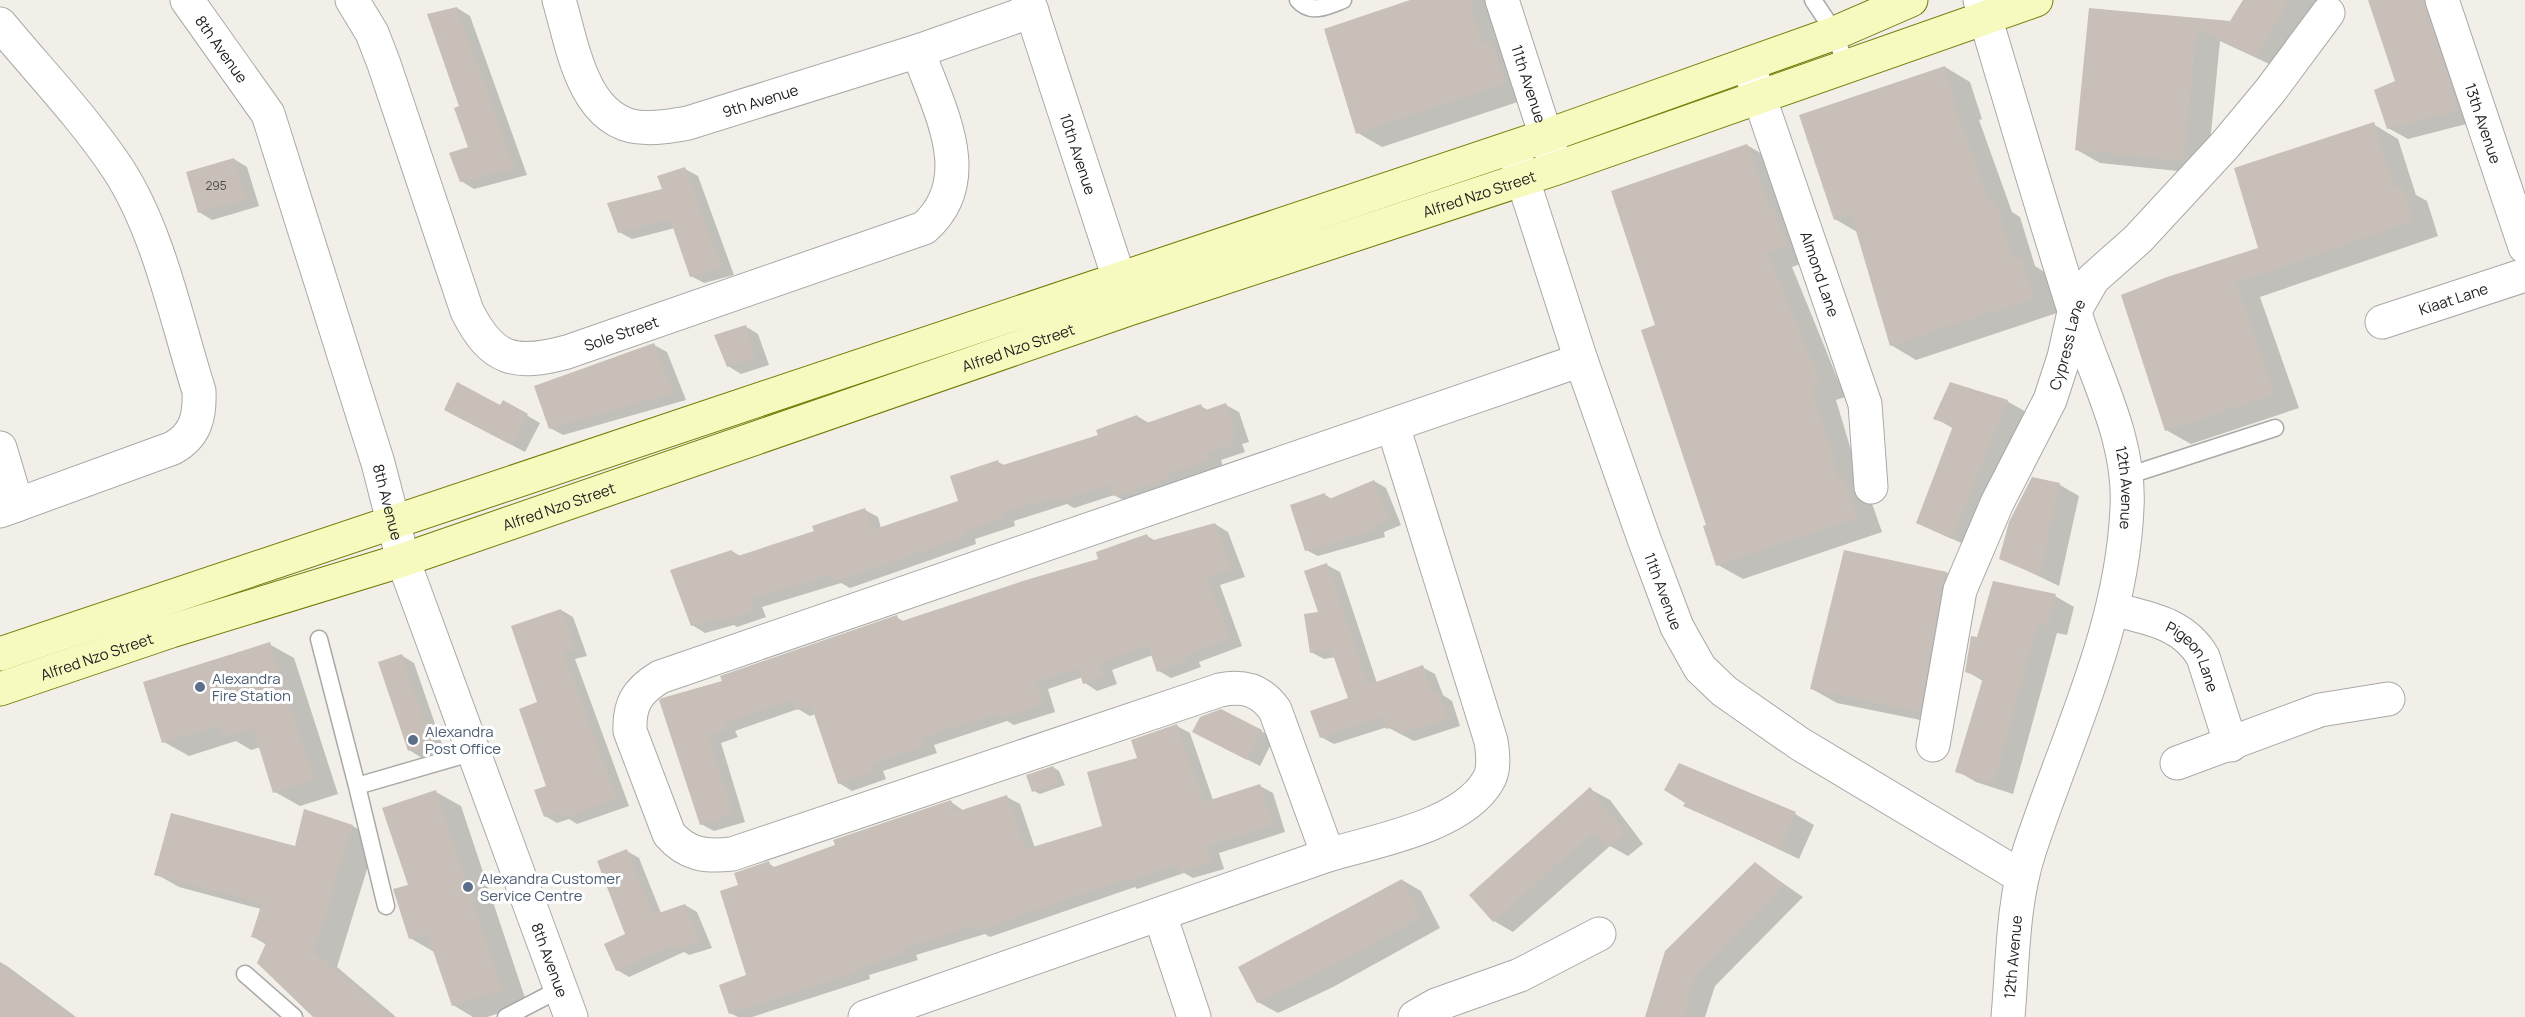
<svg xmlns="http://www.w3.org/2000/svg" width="2525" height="1017" viewBox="0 0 2525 1017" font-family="Manrope,sans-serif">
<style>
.shadow{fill:#0003}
.building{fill:#c7bfb8}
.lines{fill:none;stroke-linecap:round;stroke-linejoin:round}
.lane-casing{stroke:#a9a9a9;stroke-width:19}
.street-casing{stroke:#a9a9a9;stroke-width:35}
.secondary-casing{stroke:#707d05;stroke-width:35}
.lane{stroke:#fff;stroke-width:16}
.street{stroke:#fff;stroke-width:33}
.secondary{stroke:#f7fabf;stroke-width:33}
.service-dot{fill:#5c6f8a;stroke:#fff;stroke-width:2}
.labels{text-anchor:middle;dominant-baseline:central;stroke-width:6;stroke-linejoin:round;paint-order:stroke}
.number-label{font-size:12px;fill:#4b4948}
.street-label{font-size:15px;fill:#222;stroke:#fff}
.service-label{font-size:15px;fill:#4e5e75;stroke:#fff;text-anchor:start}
</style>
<rect width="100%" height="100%" fill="#f2efe9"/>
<path class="shadow" d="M1415,0H1491L1530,98L1382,147L1358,133Z
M2244,0H2319L2280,69L2220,41L2207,174L2100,163L2077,150L2091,10L2231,22Z
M2370,0H2439L2478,121L2408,139L2388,128L2397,82Z
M457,8L470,16L527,175L474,189L461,181L470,148L460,107Z
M1945,67L1970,82L1982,119L1979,120L2012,212L2020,217L2035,266L2046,273L2060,312L1916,360L1891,345L1857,232L1835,219Z
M2373,124L2398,139L2416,195L2427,201L2438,236L2260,297L2299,408L2191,444L2166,430L2168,278L2260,249Z
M1747,145L1772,160L1812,260L1792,267L1845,397L1836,400L1863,490L1868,492L1882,532L1743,579L1718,565L1657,326Z
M234,159L247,167L259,206L212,220L199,212Z
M685,169L698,176L734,275L704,283L691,276L675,228L632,239L619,232Z
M745,326L758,334L769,365L741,374L728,366Z
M654,345L667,352L686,400L563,435L550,428Z
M2007,401L2026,412L1972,548L1918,523L1954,429L1935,418Z
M503,402L540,423L525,452L458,417L501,407Z
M1226,405L1239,412L1249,442L1242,444L1245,452L1221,460L1223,468L1128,503L1114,495L1074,508L1067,504L1014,521L1015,526L975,539L976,544L850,588L841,583L762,607L766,617L737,627L734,625L705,633L692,625L732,551L740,556L816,532L865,510L878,517L881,528L960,502L998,462L1006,466L1100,436L1137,416L1149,423L1201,406L1209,411Z
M2032,478L2060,485L2079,496L2059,586L2001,558Z
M1374,481L1386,488L1401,525L1384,532L1385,537L1318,556L1306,550L1325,495L1332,499Z
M1215,524L1228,532L1245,577L1220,585L1242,646L1199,662L1201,667L1171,678L1159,671L1153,655L1112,670L1117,684L1097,691L1085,683L1083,677L1048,689L1055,712L1014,725L1007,721L934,745L937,753L883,771L886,779L852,791L839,783L816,714L810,716L798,709L735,731L738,737L721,743L745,822L714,831L701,824L661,701L724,682L896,617L905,622L1100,560L1147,536L1156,541Z
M1846,552L1947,573L1972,587L1945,725L1837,703L1812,689Z
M1327,565L1340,572L1377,683L1422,667L1435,674L1443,695L1452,701L1460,726L1414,741L1387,727L1334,744L1321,737L1350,699L1336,657L1324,659L1311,652Z
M2055,596L2074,607L2067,635L2057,633L2013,794L1976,782L1957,771L1983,681L1966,671L1979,639Z
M561,610L573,617L587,656L575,659L629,806L577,824L569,819L557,823L545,816L548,787L538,703Z
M269,644L294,658L338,794L300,806L275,792L261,747L251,750L236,741L189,756L164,742Z
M401,655L414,663L444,750L422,758L409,750Z
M1177,726L1190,733L1213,800L1260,786L1273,793L1285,832L1219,853L1224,869L1193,878L1184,873L1137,889L1135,887L990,937L985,934L916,955L918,960L869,975L870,979L752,1017H738L730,1013L748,976L740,886L768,863L776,868L951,802L964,811L1007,797L1020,804L1035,848L1104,827L1139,759Z
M1261,731L1274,738L1260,766L1207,739Z
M1680,765L1795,814L1814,825L1799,859L1685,805L1687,802Z
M1053,767L1059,771L1065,785L1040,794L1034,791Z
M1590,789L1610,800L1643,844L1628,856L1610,846L1513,932L1494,921Z
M436,792L461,806L527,1004L487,1017H473L453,1005L436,953L410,938V886Z
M305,811L353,826L376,840L337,967L396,1017H315L267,945L253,937L261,909L179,887L156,874L296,848Z
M627,851L639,858L661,913L685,905L697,912L712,948L689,955L684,952L629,977L617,970L627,935Z
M1755,864L1803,897L1715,986L1705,1017H1646Z
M1402,880L1421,891L1440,928L1333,987L1278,1013L1258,1002Z
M0,962L7,966L76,1017H0Z"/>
<path class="building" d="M1410,0H1470L1482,44L1492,41L1506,84L1356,134L1324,29Z
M2243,0H2289L2257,57L2197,29L2184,161L2075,150L2089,8L2230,21Z
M2368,0H2424L2459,110L2387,129L2374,90L2395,81Z
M457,7L515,168L460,182L449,153L468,147L454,108L459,106L427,14Z
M1945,66L1957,105L1955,106L1990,203L1996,201L2013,259L2021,257L2035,298L1890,346L1851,214L1834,220L1799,115Z
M2374,122L2394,188L2402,185L2414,221L2236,283L2275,394L2165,431L2121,295L2167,277L2258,248L2234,168Z
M1747,144L1770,207L1773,206L1788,246L1768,253L1821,383L1812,386L1839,478L1843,476L1858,518L1716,566L1703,526L1706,525L1641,330L1655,325L1611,191Z
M234,158L246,199L198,213L186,172Z
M685,167L722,268L690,277L670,219L618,233L607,203L662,189L657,176Z
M746,325L756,358L727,367L714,335Z
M654,343L674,393L549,429L534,386Z
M457,382L500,405L503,400L528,414L512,445L444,410Z
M1950,382L2008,400L1952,539L1916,523L1953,426L1933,419Z
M1226,403L1237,435L1230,437L1232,445L1208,453L1211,460L1169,474L1170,478L1113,496L1110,485L1060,501L1058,496L1001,514L1003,519L963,532L964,537L836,581L833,574L750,600L754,610L723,621L722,618L691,626L670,570L732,550L735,557L814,531L812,526L865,508L872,530L958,501L950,476L998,460L1000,466L1098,435L1096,430L1137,415L1141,425L1201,404L1203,411Z
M2032,477L2060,483L2040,576L1999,559L2009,522Z
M1374,480L1390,519L1373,526L1374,530L1305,551L1290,505L1325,493L1327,500Z
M1215,523L1233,570L1208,578L1230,639L1187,655L1189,660L1157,672L1148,646L1100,663L1105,677L1083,684L1078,668L1036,682L1043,705L1000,719L998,713L922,738L925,746L871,764L874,772L838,784L811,705L797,710L793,700L724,724L726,730L709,736L733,815L700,825L659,700L662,698L722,681L720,676L897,615L899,622L1026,580L1098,559L1096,552L1147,534L1150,541Z
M1844,550L1947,572L1942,587L1920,712L1810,689Z
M1327,563L1368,685L1423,665L1433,694L1440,692L1448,719L1400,734L1397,726L1386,729L1382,717L1320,738L1310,711L1348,698L1331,649L1310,653L1304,614L1318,612L1304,571Z
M1993,581L2056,594L2048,626L2038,623L1994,784L1955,772L1983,678L1965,672L1971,636L1977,637Z
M561,609L575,649L564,653L617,799L563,818L561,811L544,817L534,790L546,786L519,709L537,702L511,626Z
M270,642L314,780L273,793L253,728L225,737L217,726L162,743L143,682Z
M402,654L432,743L408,751L378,662Z
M1221,709L1262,730L1247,760L1192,732L1200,717Z
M1177,724L1204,802L1260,784L1273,825L1207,846L1212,862L1179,872L1177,865L1124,882L1123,880L977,931L975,926L905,948L906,953L857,968L858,972L729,1014L719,985L746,975L720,891L738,885L734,873L769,861L771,868L835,845L833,840L951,800L956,812L1007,795L1026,849L1102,826L1087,772L1137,758L1131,740Z
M1679,763L1796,812L1780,849L1683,806L1685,803L1664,790Z
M1053,766L1059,782L1032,792L1026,775Z
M1590,787L1625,833L1608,846L1594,832L1493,922L1469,895Z
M436,790L503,990L452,1006L427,933L409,939L393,889L408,885L382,808Z
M304,809L353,825L314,952L391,1017H313L257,963L267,941L251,937L262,903L154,875L171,813L295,846Z
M627,849L653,915L685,904L701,942L676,950L674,945L616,971L604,944L625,934L597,861Z
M1755,862L1785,885L1696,975L1683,1017H1645L1665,951Z
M1402,879L1422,917L1313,976L1257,1003L1238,967Z
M0,963L73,1017H0Z"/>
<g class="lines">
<defs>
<path id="lane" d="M1298,0C1311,15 1328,6 1343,0
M1813,0L1835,33L1846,67
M2127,476L2275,428
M319,639L357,786L474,752
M357,786L386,906
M245,974L294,1017
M506,1017L560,989"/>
<g id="street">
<path id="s1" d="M187,0L268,114L378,463L403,560L571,1017"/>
<path id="s2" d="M352,0L372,33L384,64L467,311C492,361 515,366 567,352L924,228C980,179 938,108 918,51"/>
<path id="s3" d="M559,0C572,43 582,120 638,127C655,129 672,126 688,123L918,51L1032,11"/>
<path id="s4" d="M1028,0L1128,306"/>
<path id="s5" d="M1502,0L1555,164"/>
<path id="s6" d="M1980,0C2011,103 2041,207 2074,310C2094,375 2131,438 2127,508C2122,628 2067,737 2030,849C2012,902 2013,961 2008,1017"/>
<path id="s7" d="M2442,0L2525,247"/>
<path d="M0,24C39,71 84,118 118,169C159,232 176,319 199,391C200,416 196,435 173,448L0,511"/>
<path id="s8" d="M1748,64L1865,404L1871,487"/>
<path id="s9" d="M1514,152L1581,360L1644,539L1677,627L1700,668L1724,691L1800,744L2022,877"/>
<path id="s10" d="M2382,322L2525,275"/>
<path d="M0,448L17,505"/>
<path id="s11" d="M2113,609C2147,618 2184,623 2203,657L2231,745"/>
<path id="s12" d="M1933,745L1960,590L1997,503L2050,400L2064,357L2074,312L2093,279L2138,239L2225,145L2270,91L2328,13"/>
<path d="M2177,763L2320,710L2388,699"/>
<path d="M1328,855L1275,710C1261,690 1244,685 1220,690L732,854C706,857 687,855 669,834L630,731C629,704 637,691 660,677L1581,360"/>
<path d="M1160,915L1194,1017"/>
<path d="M865,1017L1328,855C1375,841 1462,826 1488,781C1495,770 1493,754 1491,741L1393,426"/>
<path d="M1415,1017L1436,1005L1520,975L1599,934"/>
</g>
<g id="secondary">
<path d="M0,654L1546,136L1835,33L1911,0"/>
<path id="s13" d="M0,689L171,631L403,560L1129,309L1557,168L2036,0"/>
</g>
</defs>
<use href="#lane" class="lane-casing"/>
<use href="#street" class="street-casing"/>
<use href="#secondary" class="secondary-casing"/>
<use href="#lane" class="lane"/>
<use href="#street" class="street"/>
<use href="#secondary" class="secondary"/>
</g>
<g class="service-dot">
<circle cx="200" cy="687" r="6"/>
<circle cx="413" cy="740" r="6"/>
<circle cx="468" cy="887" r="6"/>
</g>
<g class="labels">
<g class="number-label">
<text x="216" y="185">295</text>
</g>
<g class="street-label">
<text stroke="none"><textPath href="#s1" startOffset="60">8th Avenue</textPath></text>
<text stroke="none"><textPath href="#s5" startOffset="88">11th Avenue</textPath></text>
<text stroke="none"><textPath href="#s3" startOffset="285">9th Avenue</textPath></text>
<text stroke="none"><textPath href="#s7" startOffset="130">13th Avenue</textPath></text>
<text stroke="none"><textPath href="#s4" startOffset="162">10th Avenue</textPath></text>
<text stroke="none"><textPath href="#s13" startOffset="1560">Alfred Nzo Street</textPath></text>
<text stroke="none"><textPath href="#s8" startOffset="222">Almond Lane</textPath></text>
<text stroke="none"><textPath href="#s10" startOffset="75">Kiaat Lane</textPath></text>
<text stroke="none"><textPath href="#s2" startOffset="512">Sole Street</textPath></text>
<text stroke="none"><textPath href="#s12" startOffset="426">Cypress Lane</textPath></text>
<text stroke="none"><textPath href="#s13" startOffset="1074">Alfred Nzo Street</textPath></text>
<text stroke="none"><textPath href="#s6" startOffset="510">12th Avenue</textPath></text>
<text stroke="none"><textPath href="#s1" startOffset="546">8th Avenue</textPath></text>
<text stroke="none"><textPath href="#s13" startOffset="588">Alfred Nzo Street</textPath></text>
<text stroke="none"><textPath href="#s9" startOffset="464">11th Avenue</textPath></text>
<text stroke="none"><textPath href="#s13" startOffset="102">Alfred Nzo Street</textPath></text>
<text stroke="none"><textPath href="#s11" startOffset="99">Pigeon Lane</textPath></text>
<text transform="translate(2013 957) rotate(-85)">12th Avenue</text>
<text stroke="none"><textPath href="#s1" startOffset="1032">8th Avenue</textPath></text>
</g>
<g class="service-label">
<text x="212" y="678">Alexandra<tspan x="212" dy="17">Fire Station</tspan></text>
<text x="425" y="731">Alexandra<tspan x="425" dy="17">Post Office</tspan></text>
<text x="480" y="878">Alexandra Customer<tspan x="480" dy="17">Service Centre</tspan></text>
</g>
</g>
</svg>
